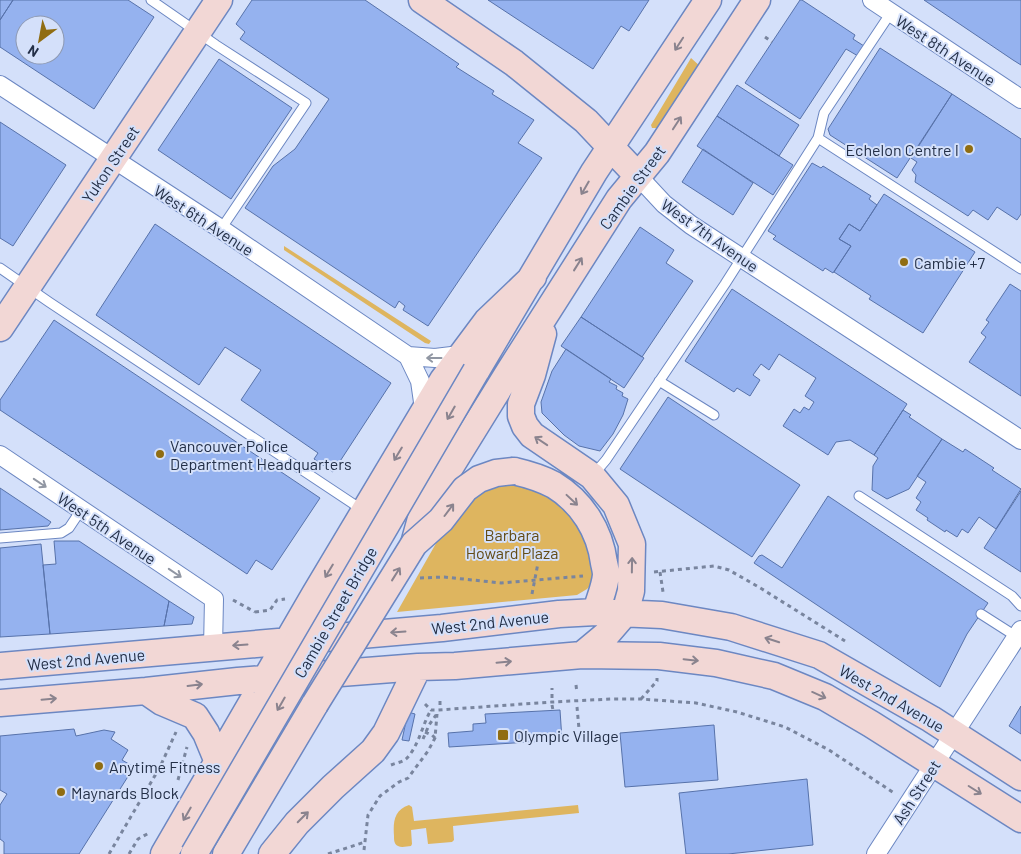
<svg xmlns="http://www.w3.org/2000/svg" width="1021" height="854" viewBox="0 0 1021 854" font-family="Barlow,sans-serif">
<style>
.green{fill:#deb55f}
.building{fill:#95b2ef;stroke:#5772aa;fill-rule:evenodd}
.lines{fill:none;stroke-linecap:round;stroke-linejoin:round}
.lane-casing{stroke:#6c87c2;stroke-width:11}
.street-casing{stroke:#6c87c2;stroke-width:20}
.secondary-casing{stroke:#6c87c2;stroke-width:29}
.path{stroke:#79859e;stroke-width:3;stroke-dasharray:4 4;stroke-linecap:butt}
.lane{stroke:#fff;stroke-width:9}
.street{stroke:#fff;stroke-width:18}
.secondary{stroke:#f2d7d5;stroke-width:26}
.secondary-bridge-casing{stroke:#6c87c2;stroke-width:29;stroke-linecap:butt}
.secondary-bridge{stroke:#f2d7d5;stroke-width:26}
.oneway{stroke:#8a838e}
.oneway2{stroke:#9197a3}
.poi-dot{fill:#906d12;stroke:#d4e0fa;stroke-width:2}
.labels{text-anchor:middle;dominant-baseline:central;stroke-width:4;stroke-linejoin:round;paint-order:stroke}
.street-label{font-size:16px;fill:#232f47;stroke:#d4e0fa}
.poi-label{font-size:16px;fill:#232f47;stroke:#d4e0fa;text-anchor:start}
.park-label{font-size:16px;fill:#634b15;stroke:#d4e0fa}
</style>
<rect width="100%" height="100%" fill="#d4e0fa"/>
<path class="green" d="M691,58L701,67L657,128H652L651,125Z
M284,246L431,341L429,344L425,343L284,250Z
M517,484L544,490L581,524L597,560L592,584L587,589L577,595L397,612L451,517L486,489L499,485Z
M409,805L412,807L414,821L578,805L579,813L453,826L454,840L452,842L428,844L426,828L411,830L412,844L411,846C407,846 402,848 398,846C394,844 394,840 394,836C393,822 394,810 409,805Z"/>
<path class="building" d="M0,0H13L0,20Z
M13,0H128L154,17L94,109L0,47V20ZM25,25H55V55H25Z
M252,0H365L459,64L456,67L494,91L492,94L534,120L518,143L542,158L428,326L403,310L405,306L399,301L395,308L245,208L273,166L295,149L329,99L240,39L245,32L236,24Z
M488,0H649L629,31L621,26L593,69Z
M800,0H802L855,35L853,39L864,46L858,56L846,49L800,119L745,83Z
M924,0H1021V65L1013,60Z
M880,48L952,94L897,178L830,135L828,129Z
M219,59L292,108L231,199L158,150Z
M737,85L799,125L779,156L717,116Z
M952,94L1021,139V214L1017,220L997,207L988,220L973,210L968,216L915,182L916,175L912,170L917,162L911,158Z
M717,116L793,165L773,195L697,146Z
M0,122L66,165L13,246L0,238Z
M703,149L753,183L733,215L682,182Z
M812,163L821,168L823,166L871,196L869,199L877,205L860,231L849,224L839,239L851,246L833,273L825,268L823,271L773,239L776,236L768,231Z
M884,194L975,252L923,333L869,299L871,296L834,272L851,246L839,239L849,224L860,231Z
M155,224L391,383L333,472L314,459L318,453L241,400L261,370L225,347L199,385L96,315Z
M640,227L674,250L666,263L693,281L642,357L581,317Z
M1010,284L1021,291V396L969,362L986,337L981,333L989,322L986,320Z
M732,289L907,404L874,455L850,440L836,442L828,455L783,426L794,409L800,413L804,407L809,410L814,402L805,396L816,378L779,354L769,370L761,364L753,375L760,380L750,396L737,388L734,392L685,361Z
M581,317L644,358L624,388L561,346Z
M54,320L320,498L272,570L256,560L247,574L0,410V400Z
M566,349L611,379L609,382L617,386L616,389L623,393L622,396L628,399L623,415L613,434L600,451L579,446L564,435L542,413L541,402L552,371Z
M668,397L800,485L752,557L620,469Z
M903,410L911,415L909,417L942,439L909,489L887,499L872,490L873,466L878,458L874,455Z
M942,439L963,452L965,449L994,468L992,470L1021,489L996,529L979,517L968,533L962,529L957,537L946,530L945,532L927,520L928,518L916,510L921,502L916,498L926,482L917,476Z
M0,488L51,522L48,526L0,530Z
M1021,491V572L984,548Z
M828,496L988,603L967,634L940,687L754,563L759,556L762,555L782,568Z
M54,541H79L169,601L164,626L50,634L43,565L56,564Z
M41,544L50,634L0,637V548Z
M169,601L194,617L192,624L164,626Z
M1021,706V734L1009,726Z
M560,710L562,740L449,747L448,733L473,731V724L486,723L485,714Z
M408,712L415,714L409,741L402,740Z
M714,725L718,780L625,787L620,733Z
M74,729L76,736L104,730L115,732L111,739L128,750L122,760L134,767L79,854H4V842L0,839V805L7,794L0,790V736Z
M807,779L813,845L728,854H686L679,793Z"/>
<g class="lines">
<defs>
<path id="lane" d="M151,0L216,45L306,103L221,229
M818,138L1021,269
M0,268L49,302L364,511
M659,381L714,415
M594,474L606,460L725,284L818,138L824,113L890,14
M859,496L1012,596L1021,606
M0,538L61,533L69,528L81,510
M981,614L1017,637"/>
<path id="street" d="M872,0L1021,99
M0,85L221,229L408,356L435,358L460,355
M638,176L664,204L691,225L1021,440
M408,356L420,381L424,409
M0,455L214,599L213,648
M876,854L1021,630"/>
<path id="secondary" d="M422,0L514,63L586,121L638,176
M0,328L219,0
M543,334L532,375L521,404V416L525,426L532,435L592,476L616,505L632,544L631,591L625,613L606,635L582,655
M476,371L594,172L708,0
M514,471C527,474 541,478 554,485C582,502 600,531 604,563C605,567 606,571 606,575C605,587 599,600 596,612
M414,544L423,511L507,375L619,199L657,153L757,0
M0,666L442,628L559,614L596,612L662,615L731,627L819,655L931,719L1021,777
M146,691L162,702L195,716L206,733L218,762
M0,703L146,691L238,681L418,667L455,666L582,655L659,656L716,663L774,676L825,697L871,724L1021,819
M164,854L315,594L443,380L487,321L533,277
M226,854L315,704
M272,854L297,823L333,787L373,751L386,733L418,667"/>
</defs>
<use href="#lane" class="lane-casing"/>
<use href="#street" class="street-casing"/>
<use href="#secondary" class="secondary-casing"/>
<path class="path" d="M765,37L772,42
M654,572L714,566L729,570L762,589L845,641
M660,572L663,592
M420,578L444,577L501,583L583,576
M532,594L538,563
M233,600L255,612
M255,612L270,610L277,600L285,599
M576,685L577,693
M552,698V688
M641,699L657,681V678
M425,704L431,710H438L552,702L611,699H641L696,703L737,712L785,727L829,750L894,793
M440,705V697
M552,705L553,710
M577,707L579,729
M425,732L432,735L435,738
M423,739L429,725L436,715
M391,765C396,763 402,762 406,759C419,746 422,725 431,710
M178,780L187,747
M364,850L368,815L380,796L399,782L408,778L428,751L435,738L437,714
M109,854L160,767L176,732
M129,854L138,839L149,833
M328,854L365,842"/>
<use href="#lane" class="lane"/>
<use href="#street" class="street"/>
<use href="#secondary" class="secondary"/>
<defs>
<path id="secondary-bridge" d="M315,704L414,544L441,520L465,489L479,479L496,473L514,471
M194,854L476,371"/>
</defs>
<use href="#secondary-bridge" class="secondary-bridge-casing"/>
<use href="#secondary-bridge" class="secondary-bridge"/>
</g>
<defs><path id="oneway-shaft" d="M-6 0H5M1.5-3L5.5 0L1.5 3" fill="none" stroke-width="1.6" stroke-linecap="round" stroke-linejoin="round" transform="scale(1.25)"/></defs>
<g class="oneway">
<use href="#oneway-shaft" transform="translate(679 44) rotate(123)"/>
<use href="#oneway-shaft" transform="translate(677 123) rotate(-57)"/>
<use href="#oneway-shaft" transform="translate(585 188) rotate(120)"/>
<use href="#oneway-shaft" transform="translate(578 264) rotate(-58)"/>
<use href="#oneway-shaft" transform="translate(451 413) rotate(120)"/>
<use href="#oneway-shaft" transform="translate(541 441) rotate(-146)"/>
<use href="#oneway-shaft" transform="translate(398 454) rotate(121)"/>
<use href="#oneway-shaft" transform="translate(572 500) rotate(43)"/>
<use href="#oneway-shaft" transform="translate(449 510) rotate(-53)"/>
<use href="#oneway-shaft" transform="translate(632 565) rotate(-89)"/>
<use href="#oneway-shaft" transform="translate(329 571) rotate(121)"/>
<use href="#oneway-shaft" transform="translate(396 574) rotate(-58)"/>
<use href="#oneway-shaft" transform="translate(398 632) rotate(176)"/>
<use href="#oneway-shaft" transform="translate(772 640) rotate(-162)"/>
<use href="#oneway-shaft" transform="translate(240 645) rotate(176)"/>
<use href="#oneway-shaft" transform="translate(691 660) rotate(6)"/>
<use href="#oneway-shaft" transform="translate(504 662) rotate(-5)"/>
<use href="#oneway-shaft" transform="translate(195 685) rotate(-7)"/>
<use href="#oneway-shaft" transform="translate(819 695) rotate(24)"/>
<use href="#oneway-shaft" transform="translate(49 699) rotate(-5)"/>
<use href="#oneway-shaft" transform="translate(281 704) rotate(120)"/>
<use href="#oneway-shaft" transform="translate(975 790) rotate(32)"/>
<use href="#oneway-shaft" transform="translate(187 814) rotate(120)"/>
<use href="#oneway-shaft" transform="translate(303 817) rotate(-45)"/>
</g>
<g class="oneway2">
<use href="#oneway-shaft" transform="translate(434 358) rotate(180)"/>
<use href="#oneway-shaft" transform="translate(40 483) rotate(34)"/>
<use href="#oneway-shaft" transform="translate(175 573) rotate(34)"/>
</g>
<g class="poi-dot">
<circle cx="969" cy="149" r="5"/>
<circle cx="904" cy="262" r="5"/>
<circle cx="160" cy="454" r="5"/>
<rect x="497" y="729" width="12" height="12" rx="2.5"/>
<circle cx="99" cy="766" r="5"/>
<circle cx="61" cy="792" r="5"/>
</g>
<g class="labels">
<g class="street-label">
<text transform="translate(946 50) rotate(33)">West 8th Avenue</text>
<text transform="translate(110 164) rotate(-56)">Yukon Street</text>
<text transform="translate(632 187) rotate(-54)">Cambie Street</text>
<text transform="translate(204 220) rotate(33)">West 6th Avenue</text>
<text transform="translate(710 235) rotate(35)">West 7th Avenue</text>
<text transform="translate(107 528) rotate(34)">West 5th Avenue</text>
<text transform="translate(335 612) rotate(-60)">Cambie Street Bridge</text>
<text transform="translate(490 622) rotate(-6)">West 2nd Avenue</text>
<text transform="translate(86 659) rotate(-5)">West 2nd Avenue</text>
<text transform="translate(892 698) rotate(30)">West 2nd Avenue</text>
<text transform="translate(916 792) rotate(-57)">Ash Street</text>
</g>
<g class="poi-label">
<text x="959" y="149" text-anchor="end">Echelon Centre I</text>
<text x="914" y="262">Cambie +7</text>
<text x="170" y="445">Vancouver Police<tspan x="170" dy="18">Department Headquarters</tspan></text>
<text x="514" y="735">Olympic Village</text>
<text x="109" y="766">Anytime Fitness</text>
<text x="71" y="792">Maynards Block</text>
</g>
<g class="park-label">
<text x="512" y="534">Barbara<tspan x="512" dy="18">Howard Plaza</tspan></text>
</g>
</g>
<g transform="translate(40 40) rotate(212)"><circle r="24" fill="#d4e0fa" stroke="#8d99b2"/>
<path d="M0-4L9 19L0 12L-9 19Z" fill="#906d12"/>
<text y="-8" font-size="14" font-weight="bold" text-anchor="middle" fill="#232f47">N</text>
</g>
</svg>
